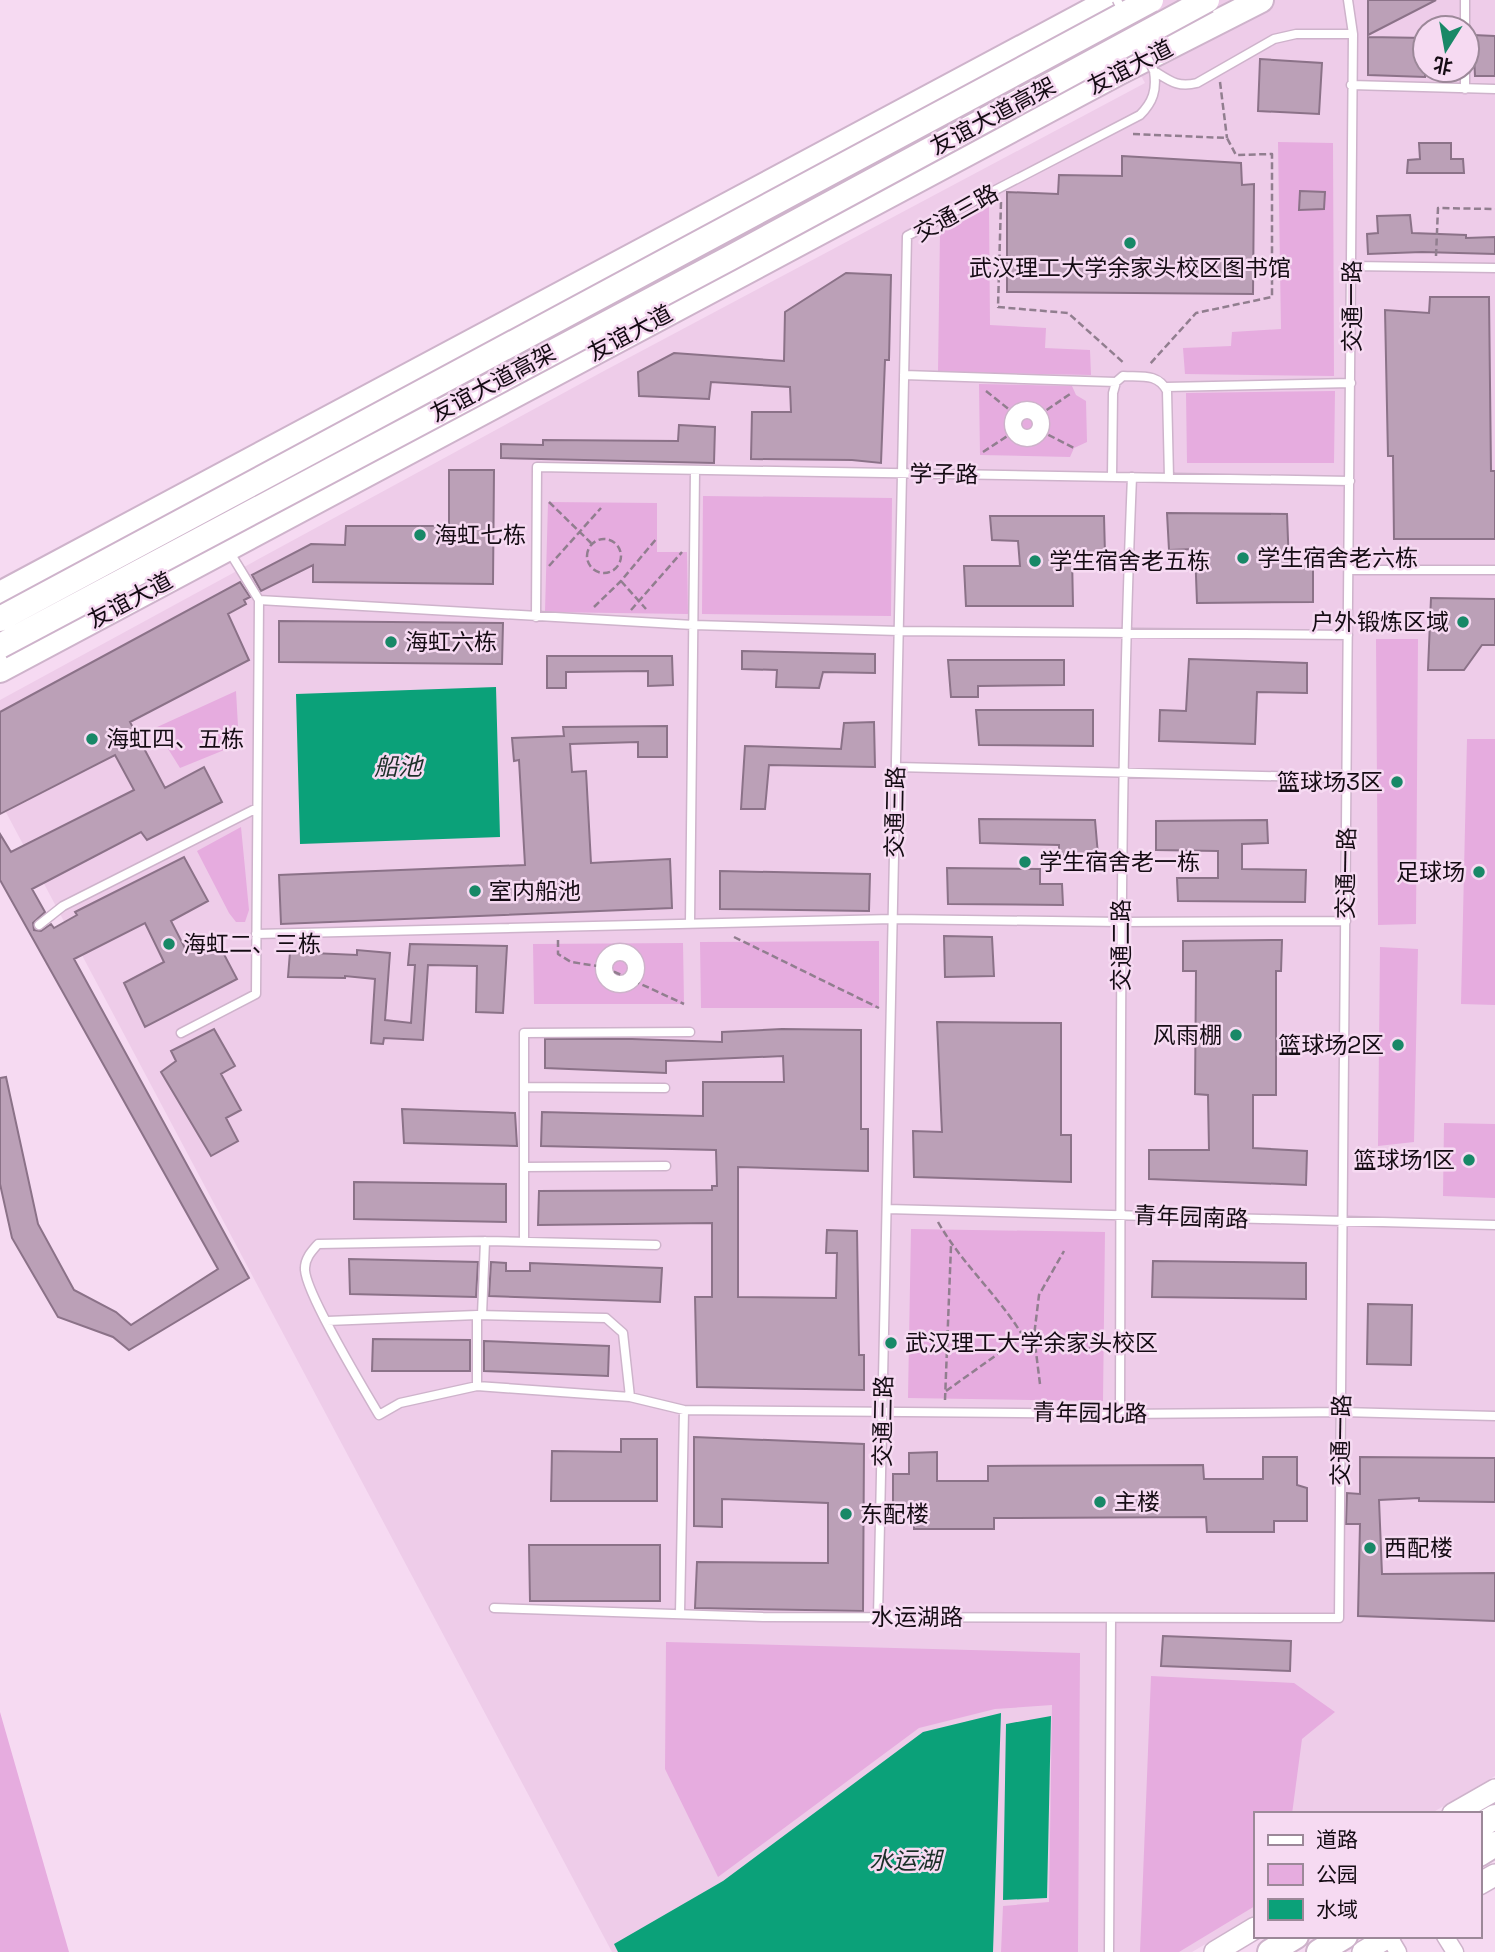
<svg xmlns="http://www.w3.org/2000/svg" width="1495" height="1952" viewBox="0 0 1495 1952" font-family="'Space Grotesk','Noto Sans SC',sans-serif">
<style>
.built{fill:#eecce9;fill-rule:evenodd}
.green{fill:#e6acdf}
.water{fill:#0ba179}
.building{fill:#bba0b7;stroke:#8b7288;stroke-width:2}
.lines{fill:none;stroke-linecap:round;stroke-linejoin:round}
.lane-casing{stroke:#ceb3cb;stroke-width:11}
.street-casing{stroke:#ceb3cb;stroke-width:19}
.secondary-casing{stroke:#ceb3cb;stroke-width:24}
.primary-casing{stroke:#ceb3cb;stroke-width:28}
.path{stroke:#917e8f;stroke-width:2.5;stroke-dasharray:7 3.5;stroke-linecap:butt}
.lane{stroke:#fff;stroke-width:8}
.street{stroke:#fff;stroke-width:16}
.secondary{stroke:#fff;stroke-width:21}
.primary{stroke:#fff;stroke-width:24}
.lane-bridge-casing{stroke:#ceb3cb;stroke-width:11;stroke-linecap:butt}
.primary-bridge-casing{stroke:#ceb3cb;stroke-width:28;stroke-linecap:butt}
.lane-bridge{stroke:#fff;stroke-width:8}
.primary-bridge{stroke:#fff;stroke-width:24}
.poi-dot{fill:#188867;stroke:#f6daf2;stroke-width:2.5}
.labels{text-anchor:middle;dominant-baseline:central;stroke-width:5;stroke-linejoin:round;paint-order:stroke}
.street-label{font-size:23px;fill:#150c14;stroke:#f6daf2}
.poi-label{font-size:23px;fill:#150c14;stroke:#f6daf2;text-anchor:start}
.water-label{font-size:24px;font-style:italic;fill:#1a2f27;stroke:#f6daf2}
</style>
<rect width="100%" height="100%" fill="#f6daf2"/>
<path class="built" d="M1100,0H1495V1776L1430,1814H1255V1915L1192,1952H612L0,801V700L602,372L1145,83ZM1425,28H1467V70H1425Z"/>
<path class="green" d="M1278,142L1333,143L1334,376L1185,374L1183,348L1231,346L1232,332L1281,329Z
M989,207L990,325L1046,328L1045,348L1090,350L1091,375L938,372L940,232Z
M979,384L1072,386L1076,395L1086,401L1087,442L1074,448L1070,457L980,455Z
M1335,391L1334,463H1187L1186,393Z
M703,496L892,498L891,616L702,614Z
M548,502L657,503V552H687L688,614L545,612Z
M1376,639H1418L1416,924L1378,925Z
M236,691L239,744L180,768L155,728Z
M1467,739H1495V1005L1461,1004Z
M241,827L249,910L245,922H236L229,913L197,851Z
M879,941V1008H701L700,942Z
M683,943L684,1004H534L533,944Z
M1380,947L1418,949L1414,1142L1378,1146Z
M1444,1123L1495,1124V1198L1443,1196Z
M911,1229L1105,1232L1103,1401L908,1398Z
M666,1642L1080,1653L1078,1952H1001L1003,1906L1049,1902L1052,1705L995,1709L919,1728L718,1877L665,1769Z
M1151,1676L1294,1683L1335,1712L1302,1739L1292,1814H1255V1906L1179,1952H1140Z
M0,1712L69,1952H0Z"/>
<path class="water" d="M496,687L500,837L300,844L296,694Z
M1001,1713L993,1952H618L614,1944L723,1881L923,1732Z
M1051,1716L1047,1898L1003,1900L1006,1724Z"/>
<path class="building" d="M1368,0H1436L1368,35Z
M1473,35L1495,36V76H1475Z
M1368,37L1425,38V77L1368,75Z
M1260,59L1322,63L1319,114L1258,111Z
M1419,143H1451V159H1463L1464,173H1407L1408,160L1420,159Z
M1122,156L1241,163L1242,185L1254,184L1253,294L1007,292V192L1058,194L1059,175L1122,176Z
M1300,191L1325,192L1324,209L1299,210Z
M1410,215L1412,233L1466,235V238L1495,237V254L1422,252L1368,254L1367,234L1378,233L1377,216Z
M846,273L891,275L889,360H885L881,463L852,460L751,459L752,412H791L790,387L711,382L709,399L639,396L638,372L674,353L784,361L785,312Z
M1430,297H1489L1491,471H1495V539H1394L1393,456H1388L1385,310L1429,313Z
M679,425L715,427L714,463L501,458V444L543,445V440L678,441Z
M449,470H494L493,584L313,582V565L261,591L252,575L311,544L345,545L346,526H449Z
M1167,513L1287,514L1289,566H1313V602L1197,603L1195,549L1169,550Z
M990,516H1104L1105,555L1072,556L1073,606H966L964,566H1020L1018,541L992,540Z
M240,582L250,597L244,600L246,604L228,614L249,660L130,722L165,788L204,767L222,802L147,840L141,832L32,889L45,912L33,923L34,930L41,931L51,924L54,928L77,915L75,912L184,857L208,901L171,921L187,952L216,939L237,979L145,1027L124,983L164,962L145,923L74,959L249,1278L129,1350L113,1337L58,1317L12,1238L0,1184V1078L6,1077L38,1224L74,1290L116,1312L131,1325L218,1269L0,880V834L11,852L134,790L115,755L0,814V712Z
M1431,598L1495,599V645H1482L1464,670H1428Z
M279,621L503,623L502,664L279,662Z
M742,651L875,654V673L823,672L819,688L776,687L777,670L742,669Z
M547,656H672L673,685L648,686V671L566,672V688H547Z
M1189,659L1307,663V693L1257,692L1255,744L1159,741L1160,710L1186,711Z
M948,660H1064V685L978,686V697H951Z
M976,710H1093V746L979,745Z
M874,722L875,767L769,765L765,809H741L745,746L841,749L844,723Z
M667,726V757H638V742L570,744L572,772L586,771L591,863L670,859L672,908L281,924L279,875L525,865L519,760L514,761L512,738L564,736L563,727Z
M979,819L1095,820L1098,855H1059V845L980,843Z
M1267,820L1268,843L1242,844V869L1306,870L1305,902L1178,901L1177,878H1218V851L1156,850V821Z
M947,868L1040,869V884H1062L1063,905L948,904Z
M720,871L870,874L869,911L720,909Z
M944,936L992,937L994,976L945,977Z
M1282,940L1281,971H1276V1095H1253V1148L1307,1151L1306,1185L1149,1179V1150H1209L1208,1095L1195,1094L1196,971H1183V941Z
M410,944L507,946L503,1013L476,1012L477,966L428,965L423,1040L384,1038L383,1044L371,1043L375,979L345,976V978L288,977L290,952L357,955V950L390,953L385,1020L411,1023L415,965H408Z
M937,1022L1061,1023V1135H1071V1182L914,1177L913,1131L942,1132Z
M214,1029L235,1066L221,1074L241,1110L226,1118L238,1141L211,1156L161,1072L176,1061L171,1051Z
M782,1029L861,1030V1129H868V1171L738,1167V1297L836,1298L837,1253H826L827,1230L857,1231L859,1355H864V1390L697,1387L695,1297H712V1223L538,1225L539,1191L712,1190V1186H717L716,1150L541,1146L542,1112L703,1116V1082H784L783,1056L666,1061V1073L545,1068V1039H632L722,1042V1032Z
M402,1109L515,1113L517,1146L404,1143Z
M354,1182L506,1184V1222L354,1219Z
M349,1259L478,1262L476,1297L350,1294Z
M1153,1261L1306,1263V1299L1152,1297Z
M491,1262L506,1263V1271H530V1263L662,1268L660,1302L489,1296Z
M1368,1304L1412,1305L1411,1365L1367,1364Z
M373,1339L470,1340V1371H372Z
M484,1341L609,1346L608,1376L484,1371Z
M694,1437L864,1444L863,1611L695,1608L697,1562L828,1563V1503L722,1499V1527L694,1526Z
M621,1439H657V1501H551L552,1451L621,1452Z
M937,1452V1481H988V1466L1203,1465L1204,1479H1263V1457H1297V1485L1307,1488V1521H1274V1532H1207L1206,1517L994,1518V1529H914V1516H893V1474H909V1453Z
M1360,1457L1495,1458V1502L1419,1501V1498L1379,1500L1382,1574L1495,1573V1621L1358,1616L1360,1524H1346L1347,1493L1360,1494Z
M529,1545H660V1601H530Z
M1163,1636L1291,1641L1290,1671L1161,1666Z"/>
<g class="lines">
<defs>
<path id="lane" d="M1465,28V0
M1351,85L1495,89
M1465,89V70
M1352,266L1495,268
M904,375L1116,382
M1166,387L1351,383
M1112,477L1113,393L1116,382L1123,376C1141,377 1158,373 1167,391L1169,478
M1349,570H1495
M259,600L693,625L899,631L1348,635
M536,617L537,467L1350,481
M896,767L1347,778
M690,923L695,470
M39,925L63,906L257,808
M256,934L893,919L1121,922L1346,921
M181,1033L256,994L259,600L229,551
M524,1087L665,1088
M524,1167L666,1166
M887,1209L1495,1225
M524,1242V1033L690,1032
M656,1245L485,1241L318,1244C312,1251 305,1258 305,1268C303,1289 365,1391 379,1415L400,1403L477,1386L630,1397L684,1410L1120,1414L1342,1412L1495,1416
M477,1315V1386
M482,1315L485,1241
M327,1321L477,1315L606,1318L623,1333L630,1397
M1120,1414C1121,1101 1119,789 1132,477
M494,1608L763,1617L1339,1618L1353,34L1348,0
M680,1613L684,1410
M878,1617L907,236L1140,115C1153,102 1157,90 1154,71C1170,81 1178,88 1197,83L1274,39L1296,34H1353
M1109,1952L1111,1618"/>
<path id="street" d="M1013 424a14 14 0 1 1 28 0a14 14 0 1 1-28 0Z
M604 968a16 16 0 1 1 32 0a16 16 0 1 1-32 0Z
M1445,1936L1455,1952
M1389,1937L1398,1952"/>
<path id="secondary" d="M1453,1814L1495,1790
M1479,1884L1495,1875
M1215,1952L1255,1928
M1363,1952L1390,1936"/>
<path id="primary" d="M0,594L1111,0
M0,670L1118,73L1261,0
M1479,1826L1495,1817
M1479,1854L1495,1844
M1270,1952L1296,1936
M1319,1952L1345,1936"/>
</defs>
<use href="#lane" class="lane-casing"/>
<use href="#street" class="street-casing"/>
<use href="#secondary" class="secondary-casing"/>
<use href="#primary" class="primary-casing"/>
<path class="path" d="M1220,82L1227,138
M1133,134L1227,138L1236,155L1272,154V297L1196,313L1149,365
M1001,202L998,307L1068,313L1125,364
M1436,256L1438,208L1495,209
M986,391L1016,415
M1038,416L1070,394
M1039,430L1074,448
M983,452L1015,431
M549,502L591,543
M587 556a17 17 0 1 1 34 0a17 17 0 1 1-34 0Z
M549,566L601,508
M621,581L646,609
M594,607L621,581L657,538
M631,610L682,552
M734,937L879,1008
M558,940V954L571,962L604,967L684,1004
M938,1222C962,1264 998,1295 1023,1336H1034L1090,1348
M1040,1384L1034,1336L1039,1295L1064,1251
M946,1391L1023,1336
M945,1400L951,1246"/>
<use href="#lane" class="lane"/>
<use href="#street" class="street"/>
<use href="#secondary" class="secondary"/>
<use href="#primary" class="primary"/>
<defs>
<path id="lane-bridge" d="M1117,0L1123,13
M1138,40L1154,71"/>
<path id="primary-bridge" d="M0,619L1151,0
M0,646L730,258L1207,0"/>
</defs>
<use href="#lane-bridge" class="lane-bridge-casing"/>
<use href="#primary-bridge" class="primary-bridge-casing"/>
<use href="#lane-bridge" class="lane-bridge"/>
<use href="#primary-bridge" class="primary-bridge"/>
</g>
<g class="poi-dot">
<circle cx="1130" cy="243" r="7"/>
<circle cx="420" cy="535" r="7"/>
<circle cx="1243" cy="558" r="7"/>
<circle cx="1035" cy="561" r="7"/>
<circle cx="1463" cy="622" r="7"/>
<circle cx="391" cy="642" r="7"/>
<circle cx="92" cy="739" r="7"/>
<circle cx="1397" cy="782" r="7"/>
<circle cx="1025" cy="862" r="7"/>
<circle cx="1479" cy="872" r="7"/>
<circle cx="475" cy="891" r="7"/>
<circle cx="169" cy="944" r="7"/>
<circle cx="1236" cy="1035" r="7"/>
<circle cx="1398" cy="1045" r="7"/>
<circle cx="1469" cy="1160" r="7"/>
<circle cx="891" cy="1343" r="7"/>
<circle cx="1100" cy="1502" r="7"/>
<circle cx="846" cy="1514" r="7"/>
<circle cx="1370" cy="1548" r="7"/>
</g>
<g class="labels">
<g class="street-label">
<text transform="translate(1130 67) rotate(-27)">友谊大道</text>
<text transform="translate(993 116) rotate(-28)">友谊大道高架</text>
<text transform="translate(956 213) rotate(-29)">交通三路</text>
<text transform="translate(1352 306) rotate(-90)">交通一路</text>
<text transform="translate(630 333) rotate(-28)">友谊大道</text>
<text transform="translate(493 383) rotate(-28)">友谊大道高架</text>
<text transform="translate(944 474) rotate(1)">学子路</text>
<text transform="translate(130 600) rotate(-28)">友谊大道</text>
<text transform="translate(895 812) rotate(-89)">交通三路</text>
<text transform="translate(1346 873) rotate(-89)">交通一路</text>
<text transform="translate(1121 945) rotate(-90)">交通二路</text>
<text transform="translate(1191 1217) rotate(2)">青年园南路</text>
<text transform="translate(1090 1413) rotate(1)">青年园北路</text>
<text transform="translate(883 1421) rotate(-89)">交通三路</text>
<text transform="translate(1341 1440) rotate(-89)">交通一路</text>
<text x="917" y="1617">水运湖路</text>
</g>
<g class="poi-label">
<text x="1130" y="268" text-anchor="middle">武汉理工大学余家头校区图书馆</text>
<text x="434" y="535">海虹七栋</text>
<text x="1257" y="558">学生宿舍老六栋</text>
<text x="1049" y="561">学生宿舍老五栋</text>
<text x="1449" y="622" text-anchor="end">户外锻炼区域</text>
<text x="405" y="642">海虹六栋</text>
<text x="106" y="739">海虹四、五栋</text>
<text x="1383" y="782" text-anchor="end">篮球场3区</text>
<text x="1039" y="862">学生宿舍老一栋</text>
<text x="1465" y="872" text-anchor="end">足球场</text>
<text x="489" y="891">室内船池</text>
<text x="183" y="944">海虹二、三栋</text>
<text x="1222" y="1035" text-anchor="end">风雨棚</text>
<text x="1384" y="1045" text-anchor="end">篮球场2区</text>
<text x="1455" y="1160" text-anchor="end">篮球场1区</text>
<text x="905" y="1343">武汉理工大学余家头校区</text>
<text x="1114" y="1502">主楼</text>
<text x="860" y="1514">东配楼</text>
<text x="1384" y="1548">西配楼</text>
</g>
<g class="water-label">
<text x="398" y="766">船池</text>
<text x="905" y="1860">水运湖</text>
</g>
</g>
<rect x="1254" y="1812" width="228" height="126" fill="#f6daf2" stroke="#9c8899" stroke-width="2"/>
<rect x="1268" y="1835" width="35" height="10" fill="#ffffff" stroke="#9c8899" stroke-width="2"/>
<text x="1316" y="1847" font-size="21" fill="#150c14">道路</text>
<rect x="1268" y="1864" width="35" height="21" fill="#e6acdf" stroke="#9c8899" stroke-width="2"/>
<text x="1316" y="1882" font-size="21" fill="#150c14">公园</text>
<rect x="1268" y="1899" width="35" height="21" fill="#0ba179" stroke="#9c8899" stroke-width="2"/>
<text x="1316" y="1917" font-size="21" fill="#150c14">水域</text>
<g transform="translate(1446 49) rotate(191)"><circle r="33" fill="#f6daf2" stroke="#9c8899" stroke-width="2"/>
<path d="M0-5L12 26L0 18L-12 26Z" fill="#188867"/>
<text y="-10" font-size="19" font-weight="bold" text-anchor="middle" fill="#150c14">北</text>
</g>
</svg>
